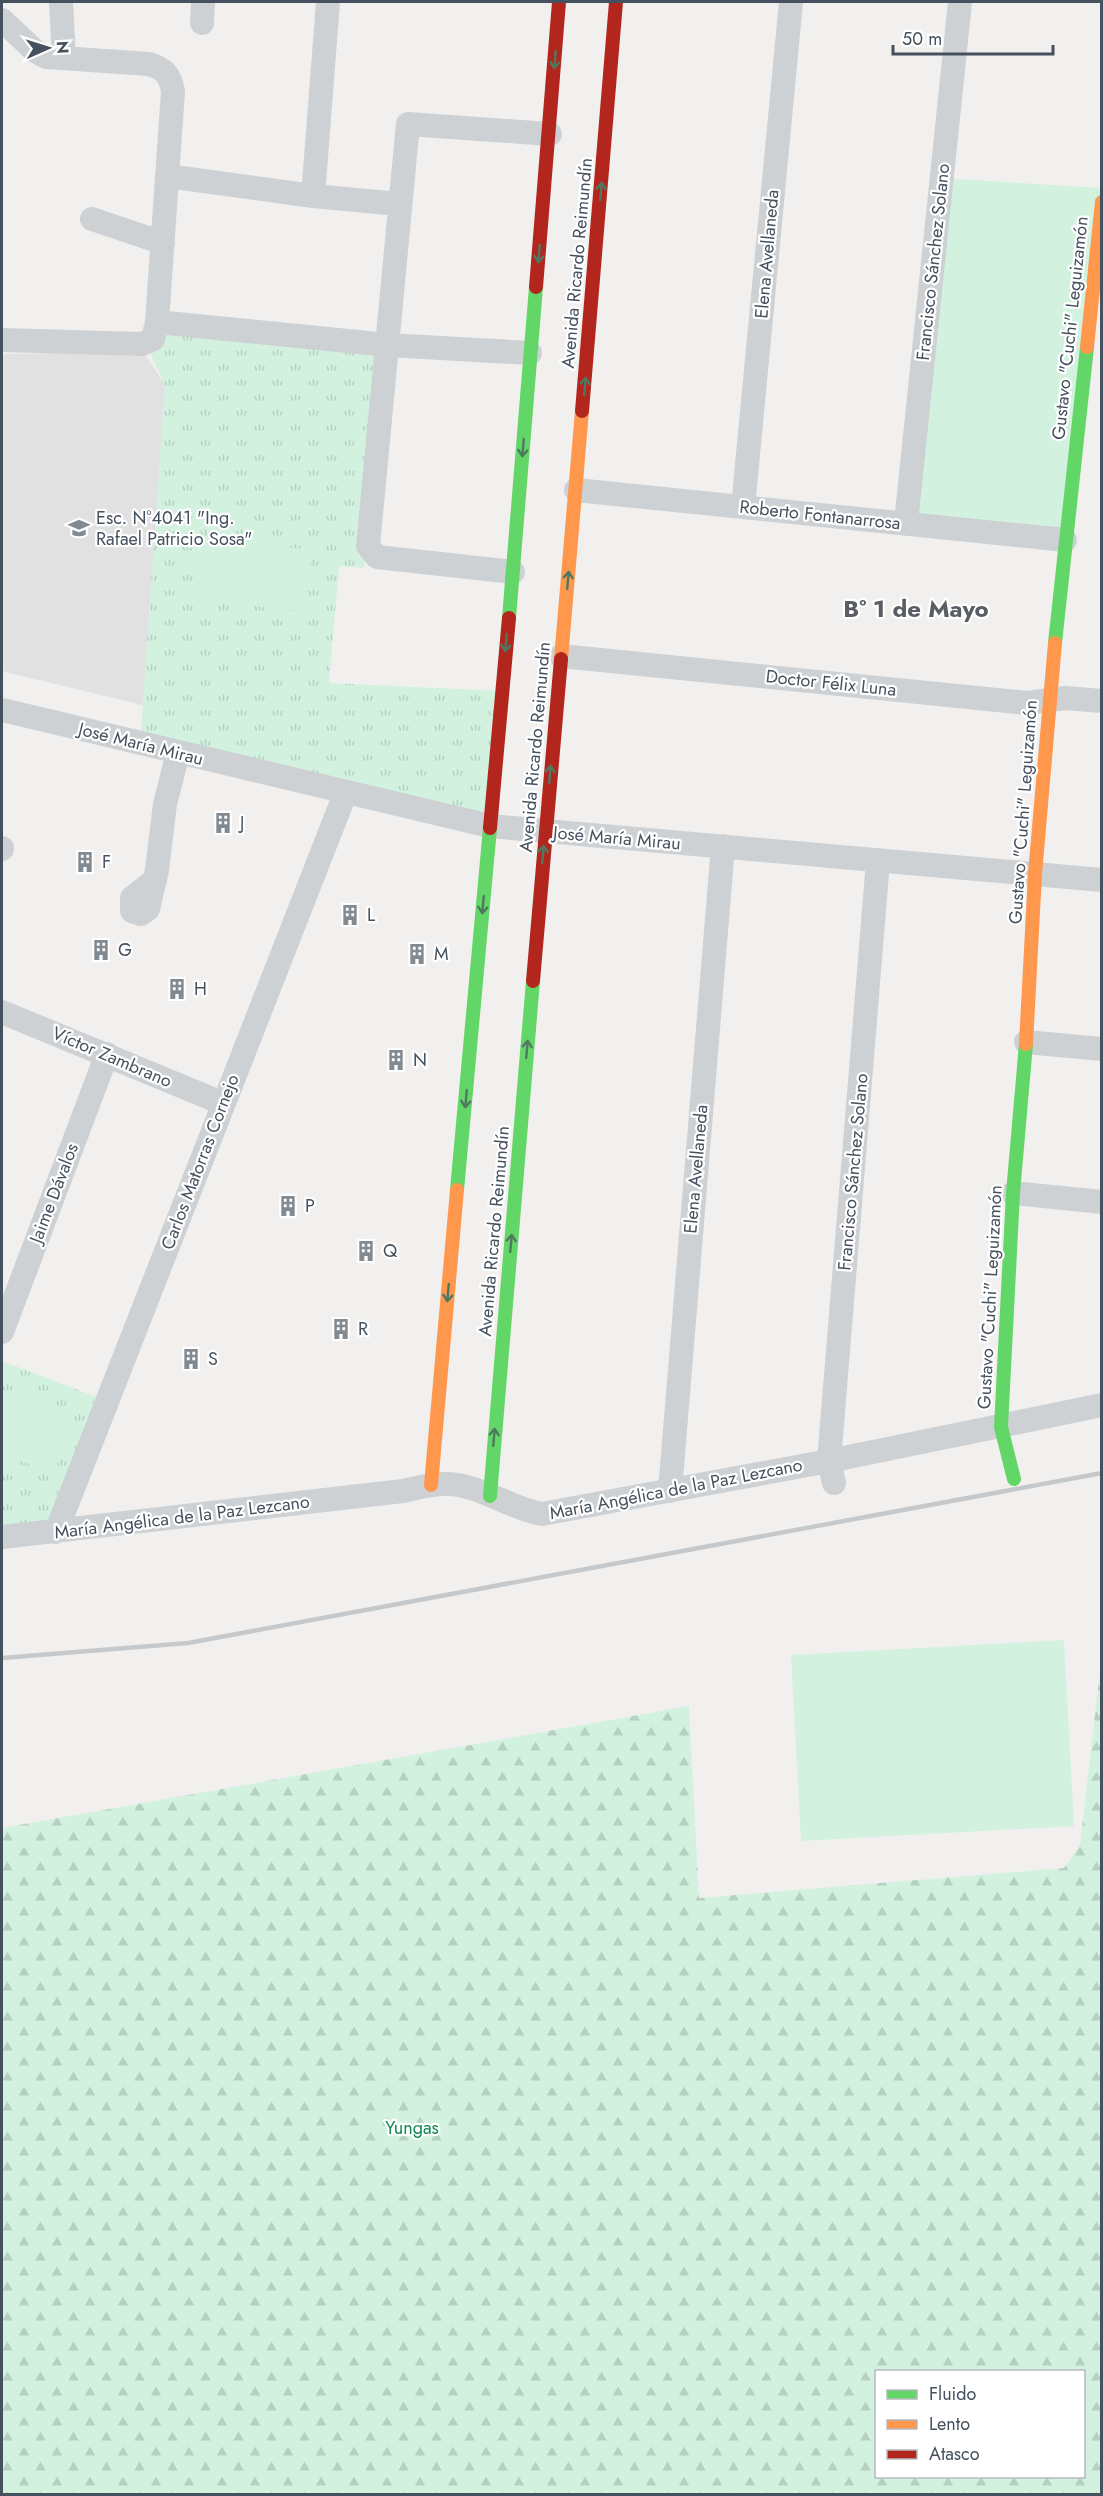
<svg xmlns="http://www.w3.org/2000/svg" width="1103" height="2496" viewBox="0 0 1103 2496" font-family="Jost,sans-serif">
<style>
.education{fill:#e2e1e2}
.grass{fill:url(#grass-tufts)}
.forest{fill:url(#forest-firs);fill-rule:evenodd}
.park{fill:#d2f2df}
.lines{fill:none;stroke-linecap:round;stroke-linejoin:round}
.street{stroke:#ced1d4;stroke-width:24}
.fast{stroke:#63d668;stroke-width:14}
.slow{stroke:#ff974d;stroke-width:14}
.jam{stroke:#b3261e;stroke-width:14}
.rail{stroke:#c6c9cb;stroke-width:4.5}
.oneway{stroke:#4e7961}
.labels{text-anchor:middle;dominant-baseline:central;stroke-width:4.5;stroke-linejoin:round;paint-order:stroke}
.street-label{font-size:18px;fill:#45515e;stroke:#fff}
.poi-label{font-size:18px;fill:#45515e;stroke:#fff;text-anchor:start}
.park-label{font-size:18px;fill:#0d8851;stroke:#fff}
.district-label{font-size:24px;font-weight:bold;fill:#5a5e64;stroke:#fff}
</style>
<defs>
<pattern id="grass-tufts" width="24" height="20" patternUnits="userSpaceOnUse" patternTransform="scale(1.5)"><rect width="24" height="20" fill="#d2f2df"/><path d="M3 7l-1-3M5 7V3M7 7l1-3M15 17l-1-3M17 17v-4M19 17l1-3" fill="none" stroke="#b6d1c2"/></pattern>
<pattern id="forest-firs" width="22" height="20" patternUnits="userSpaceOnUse" patternTransform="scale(1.5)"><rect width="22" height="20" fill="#d2f2df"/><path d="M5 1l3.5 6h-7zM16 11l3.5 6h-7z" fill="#b6d1c2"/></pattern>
</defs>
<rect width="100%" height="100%" fill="#f1f0ef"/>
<path class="education" d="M143,352L165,384L146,706L2,671V354Z"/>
<path class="grass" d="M157,322L388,345L364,568L339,566L329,683L502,691L490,826L140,744L165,385L148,349Z
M2,1361L107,1401L56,1532L2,1536Z"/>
<path class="forest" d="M1101,1661V2494H2V1828L689,1706L699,1898L1064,1868L1080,1845ZM876,2372H1084V2476H876Z"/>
<path class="park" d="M941,178L1101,188L1065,540L906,523Z
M201,538L312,550L304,611L192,600Z
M2,1391L74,1418L54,1473L2,1454Z
M1064,1640L1074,1826L801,1841L791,1655Z"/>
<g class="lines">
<path class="street" d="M61,2L64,58
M2,20L35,51L46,57L149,64C165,69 170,75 173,91L157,322L153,339L142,344L2,340
M202,23L203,2
M167,176L313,196L328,2
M313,196L399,204
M92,219L163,243
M157,322L388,345L530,353
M576,490L1065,540
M743,507L791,2
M906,523L960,2
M513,572L377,557L368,546L408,124L550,134
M561,656L1027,703L1065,698L1102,701
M2,710L490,826L1102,880
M2,848V849
M155,880L132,898V911L141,914L148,909L157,870L165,804L178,753
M2,1012L222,1103
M1026,1042L1102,1049
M1013,1193L1102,1202
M2,1332L107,1054
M834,1483L829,1461L878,861
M670,1491L723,846
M56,1532L345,794
M2,1537L403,1491C421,1487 439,1482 458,1485C488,1490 513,1509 542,1514L829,1461L1102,1405"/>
<path class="fast" d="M509,618L536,287
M1055,643L1087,347
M457,1190L490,828
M1014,1479L1001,1427L1013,1193L1026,1044
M490,1496L533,981"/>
<path class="slow" d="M1087,347L1102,202
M561,659L582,411
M1026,1044L1035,874L1055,643
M431,1485L457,1190"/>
<path class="jam" d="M536,287L559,2
M582,411L616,2
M490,828L509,618
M533,981L561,659"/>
<path class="rail" d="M2,1658L188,1643L1102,1473"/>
</g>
<defs><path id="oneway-shaft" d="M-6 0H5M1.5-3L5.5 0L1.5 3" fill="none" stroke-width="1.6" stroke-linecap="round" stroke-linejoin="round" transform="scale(1.5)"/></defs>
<g class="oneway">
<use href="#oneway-shaft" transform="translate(555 60) rotate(94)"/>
<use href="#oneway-shaft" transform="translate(601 191) rotate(-85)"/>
<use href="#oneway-shaft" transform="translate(539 254) rotate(95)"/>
<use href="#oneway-shaft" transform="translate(585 386) rotate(-85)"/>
<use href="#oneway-shaft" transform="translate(523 448) rotate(95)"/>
<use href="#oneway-shaft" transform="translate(568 580) rotate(-85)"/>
<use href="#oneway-shaft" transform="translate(506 643) rotate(95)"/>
<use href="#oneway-shaft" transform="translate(550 774) rotate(-85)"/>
<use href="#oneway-shaft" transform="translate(543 854) rotate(-85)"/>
<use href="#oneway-shaft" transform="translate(483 905) rotate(95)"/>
<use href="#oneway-shaft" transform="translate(527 1049) rotate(-85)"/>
<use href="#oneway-shaft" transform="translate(466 1099) rotate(95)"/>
<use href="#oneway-shaft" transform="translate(511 1243) rotate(-85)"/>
<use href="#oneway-shaft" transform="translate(448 1293) rotate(95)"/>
<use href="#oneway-shaft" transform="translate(494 1437) rotate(-85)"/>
</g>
<defs>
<symbol id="school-bare" viewBox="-9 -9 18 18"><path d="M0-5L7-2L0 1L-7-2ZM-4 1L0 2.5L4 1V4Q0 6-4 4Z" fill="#818991" stroke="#fff" stroke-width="2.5" paint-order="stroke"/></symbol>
<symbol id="building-bare" viewBox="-9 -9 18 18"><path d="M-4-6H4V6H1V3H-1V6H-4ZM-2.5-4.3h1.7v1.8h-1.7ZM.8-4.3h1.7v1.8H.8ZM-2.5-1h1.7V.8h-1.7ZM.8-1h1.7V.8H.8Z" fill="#818991" stroke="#fff" stroke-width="2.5" paint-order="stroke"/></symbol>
</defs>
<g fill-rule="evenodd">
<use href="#school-bare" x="64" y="513" width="30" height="30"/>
<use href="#building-bare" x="208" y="808" width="30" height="30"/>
<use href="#building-bare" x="70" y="847" width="30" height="30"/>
<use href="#building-bare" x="335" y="900" width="30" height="30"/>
<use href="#building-bare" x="86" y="935" width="30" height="30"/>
<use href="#building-bare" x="402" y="939" width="30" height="30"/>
<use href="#building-bare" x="162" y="974" width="30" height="30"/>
<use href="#building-bare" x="381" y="1045" width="30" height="30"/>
<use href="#building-bare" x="273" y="1191" width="30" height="30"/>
<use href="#building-bare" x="351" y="1236" width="30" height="30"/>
<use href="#building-bare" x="326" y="1314" width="30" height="30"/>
<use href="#building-bare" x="176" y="1344" width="30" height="30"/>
</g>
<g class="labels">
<g class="street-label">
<text transform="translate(767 254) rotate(-85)">Elena Avellaneda</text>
<text transform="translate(933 262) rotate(-84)">Francisco Sánchez Solano</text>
<text transform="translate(577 263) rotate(-85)">Avenida Ricardo Reimundín</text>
<text transform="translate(1070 328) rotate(-84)">Gustavo "Cuchi" Leguizamón</text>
<text transform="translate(820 515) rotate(6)">Roberto Fontanarrosa</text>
<text transform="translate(831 683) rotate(6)">Doctor Félix Luna</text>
<text transform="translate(141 744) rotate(14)">José María Mirau</text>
<text transform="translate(535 747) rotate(-85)">Avenida Ricardo Reimundín</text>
<text transform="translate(1023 812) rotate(-86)">Gustavo "Cuchi" Leguizamón</text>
<text transform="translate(617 838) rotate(5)">José María Mirau</text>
<text transform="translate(112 1057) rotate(23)">Víctor Zambrano</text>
<text transform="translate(200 1162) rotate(-69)">Carlos Matorras Cornejo</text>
<text transform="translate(696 1169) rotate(-85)">Elena Avellaneda</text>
<text transform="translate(853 1172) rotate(-85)">Francisco Sánchez Solano</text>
<text transform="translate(54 1193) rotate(-69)">Jaime Dávalos</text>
<text transform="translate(494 1231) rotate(-85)">Avenida Ricardo Reimundín</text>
<text transform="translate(990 1297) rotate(-87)">Gustavo "Cuchi" Leguizamón</text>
<text transform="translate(676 1489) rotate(-11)">María Angélica de la Paz Lezcano</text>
<text transform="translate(182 1517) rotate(-7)">María Angélica de la Paz Lezcano</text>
</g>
<g class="poi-label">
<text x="96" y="518">Esc. N°4041 "Ing.<tspan x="96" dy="21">Rafael Patricio Sosa"</tspan></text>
<text x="240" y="823">J</text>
<text x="102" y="862">F</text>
<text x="367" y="915">L</text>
<text x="118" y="950">G</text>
<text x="434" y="954">M</text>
<text x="194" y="989">H</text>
<text x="413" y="1060">N</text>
<text x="305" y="1206">P</text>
<text x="383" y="1251">Q</text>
<text x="358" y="1329">R</text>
<text x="208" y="1359">S</text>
</g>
<g class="park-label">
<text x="412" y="2128">Yungas</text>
</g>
<g class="district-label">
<text x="916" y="608">Bº 1 de Mayo</text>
</g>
</g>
<rect width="1103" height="2496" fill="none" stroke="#45515e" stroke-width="6"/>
<rect x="875" y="2370" width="210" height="108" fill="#ffffff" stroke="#b5b9bf" stroke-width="1.5"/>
<rect x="887" y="2390" width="30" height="9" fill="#63d668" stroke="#b5b9bf" stroke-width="1.5"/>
<text x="929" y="2400" font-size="18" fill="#45515e">Fluido</text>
<rect x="887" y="2420" width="30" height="9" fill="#ff974d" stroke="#b5b9bf" stroke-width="1.5"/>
<text x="929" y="2430" font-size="18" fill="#45515e">Lento</text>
<rect x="887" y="2450" width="30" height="9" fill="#b3261e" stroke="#b5b9bf" stroke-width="1.5"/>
<text x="929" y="2460" font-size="18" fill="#45515e">Atasco</text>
<g transform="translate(48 48) rotate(87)" stroke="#ffffff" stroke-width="4.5" paint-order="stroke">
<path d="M0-4.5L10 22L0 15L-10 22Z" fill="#45515e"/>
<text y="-9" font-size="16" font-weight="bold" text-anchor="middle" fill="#45515e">N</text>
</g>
<path d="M893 45v9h160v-9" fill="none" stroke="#45515e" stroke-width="3"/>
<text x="902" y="45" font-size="18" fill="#45515e" stroke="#ffffff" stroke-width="4.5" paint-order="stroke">50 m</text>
</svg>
